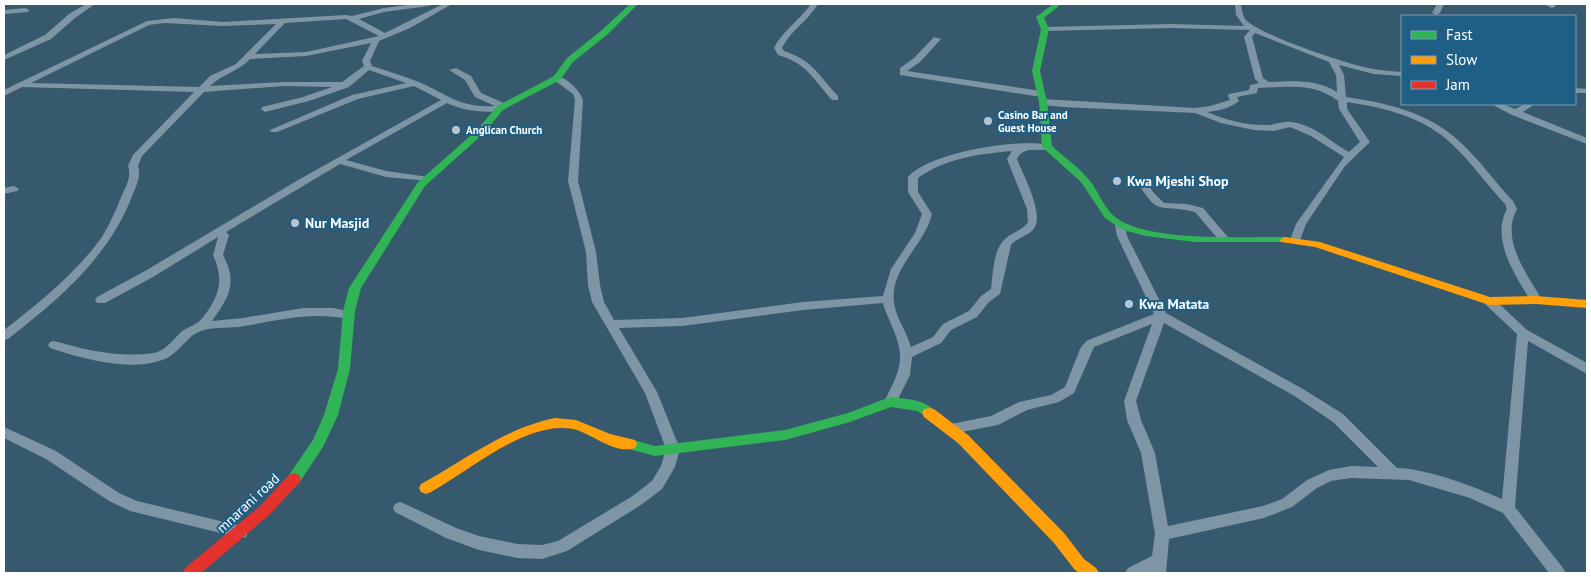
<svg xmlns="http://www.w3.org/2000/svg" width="1591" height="577" viewBox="0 0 1591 577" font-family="'PT Sans',sans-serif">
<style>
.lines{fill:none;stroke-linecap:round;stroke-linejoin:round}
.street{fill:#7d95a4;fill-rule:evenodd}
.fast{fill:#30b455;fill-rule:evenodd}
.slow{fill:#ff9f0a;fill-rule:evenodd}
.jam{fill:#e5322d;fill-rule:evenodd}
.poi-dot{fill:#b9c5cc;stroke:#1f5f85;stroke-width:2}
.labels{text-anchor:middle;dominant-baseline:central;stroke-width:4;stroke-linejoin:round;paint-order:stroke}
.far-poi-label{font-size:11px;font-weight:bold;fill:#fff;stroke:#1f5f85;text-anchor:start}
.poi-label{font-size:14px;font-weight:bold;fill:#fff;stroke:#1f5f85;text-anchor:start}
.street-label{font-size:14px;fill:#fff;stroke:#1f5f85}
</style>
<rect width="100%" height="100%" fill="#36596e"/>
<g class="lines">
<path class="street" d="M86,4H95L75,18L51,39L4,60V55L45,35L69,14Z
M415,4H433L429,6L384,12L359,19L385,33L443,4H452L410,28L379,41L370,61L372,66C387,71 404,76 419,82C449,95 459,108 495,106L475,97L465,80L449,70L456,68L471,76L481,93L506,104V108C493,116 460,110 447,103L346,160L386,171L429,177L431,179L429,181L386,177L340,164L226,232L229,235L223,255C238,283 229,297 212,321L243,318L303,308H333L352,312L354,315L352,318L348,319C310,311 276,321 239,327C227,328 212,327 201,331C188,335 181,350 169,357C136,374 83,359 50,348L48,345L50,342L54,341C86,350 119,358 153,353C165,351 172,341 180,333C185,328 191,327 197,323C201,321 204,315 207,312C221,292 223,277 213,255L218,237L153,277L105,303H97L95,300L97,297L145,271L300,179L441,100L414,86L358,99L277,132H271L270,130L352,95L406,83L369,70L349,87L309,101L265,112L261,109L262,107L303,97L332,87L284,86L204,92L142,156L138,166C142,177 135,188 131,199C106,260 59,299 8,339L4,340V330C39,303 76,273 102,237C110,224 116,209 122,195C126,186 132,176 128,166L133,155L194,92L22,87L4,96V90L147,21L174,18L223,22L346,15L352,16L384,8ZM346,19L379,36L306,52L255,54L285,23ZM164,23L223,26L276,24L236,64L210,76L199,87L31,83L149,25ZM371,43L362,61L364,66L342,82H284L210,86C222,74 238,72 250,59L306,56Z
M811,4H818C808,21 790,31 782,48L784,51C814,61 818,75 838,96V100H832C812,78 808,64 778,55L774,48C783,30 800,20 811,4Z
M1235,4H1241C1242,9 1242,14 1245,19C1257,34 1342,62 1364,67C1376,70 1389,71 1402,72V76L1374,74L1339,65L1344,75L1346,97C1387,103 1428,112 1459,141C1479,159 1494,181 1513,201L1517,209C1500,239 1527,274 1542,300L1540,303H1532C1516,277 1490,239 1507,209L1505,204C1487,185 1472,163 1453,145C1424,117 1386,108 1347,102V109L1370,142L1345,166L1306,224L1300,240L1295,243L1290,240L1296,224L1344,157L1311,136L1290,127L1274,131L1254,130L1221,123L1195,113L1063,107L1043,105L1039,102L1043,99L1195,108L1210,106L1230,100L1228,96L1229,94L1249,90L1250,85L1259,83L1255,79L1244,37L1250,30L1171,28L1045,31L1041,29L1045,27L1171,24L1244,26L1236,15ZM1255,33L1329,62L1336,75L1337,92C1317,79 1292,81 1269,82L1263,78L1252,37ZM1280,87C1302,86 1320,87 1338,101L1339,109L1360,142L1349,152C1331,142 1313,124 1291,122C1283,121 1275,125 1268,125C1247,126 1227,120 1207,112C1218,111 1231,108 1239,101L1237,97L1257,93L1258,88Z
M1437,4H1444L1440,13L1436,15L1432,13Z
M1543,4H1553L1556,6L1552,8Z
M25,8L29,10L28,12L4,14V10Z
M934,37L941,39L920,62L907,71L1041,91L1045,94L1041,97L900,75V68L914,58Z
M554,76C565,75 580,90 583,100L578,181L596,252L600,285L604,302L614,320L682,318L803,302L883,296L891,269L915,233L922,214L908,192V177C930,152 1019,138 1050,145V149L1047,150C1036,150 1022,147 1017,159C1023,175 1046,216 1033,230C1027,236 1017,238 1011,245L1000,294L989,302L977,317L951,330L941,343L912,357L910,375L895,405L890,407L885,405L884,402C898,373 907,361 893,329C890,320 885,312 883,303L803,310L682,326L619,328L657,392L680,449L675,467L662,489L641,505L567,551L542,559L517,558L479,550L446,538L395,512L393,508L395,504L400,502L405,504L456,528L479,536L517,544L542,545L558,541L631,497L652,481L661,466L666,449L645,393L592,302L588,285L586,252L568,181L575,100L573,94L554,80ZM1012,151L1007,159L1027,209L1028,222C1022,231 1012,232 1005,239C993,250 993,274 991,289L981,296L969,311L943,324L933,337L911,347C907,332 896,318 894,303C889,269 925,245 932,214L918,192V178C946,158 979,154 1012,151Z
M1575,88L1587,89V93H1575Z
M1491,104H1502L1515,109L1525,104H1535L1523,112L1587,138V144L1512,115Z
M1141,177L1144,178L1153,192L1164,203L1187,204L1203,208L1227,236L1228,238L1227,240H1219L1195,212C1158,203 1160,219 1136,180Z
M14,186L19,189L17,191L4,194V188Z
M1120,222L1125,225L1127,236L1166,313L1303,389L1343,414L1397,468C1428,469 1473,486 1502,499L1517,334L1485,304L1483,301L1485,298H1493L1527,330L1587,363V374L1528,341L1515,507L1563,568L1566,573H1549L1503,513L1470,498L1409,480L1351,478L1331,481L1317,488L1292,507L1264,518L1169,539L1166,573H1125L1128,568L1152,556L1155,534L1141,453L1127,420L1124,401L1152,324L1094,347L1074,393L1059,402L1027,410L998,425L951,434L946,433L944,429L946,425L991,416L1019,402L1051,395L1065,387L1080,349L1086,341L1154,314L1117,236L1115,225ZM1164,323L1293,395L1333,422L1378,467L1351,466L1329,470L1307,480L1282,499L1263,506L1168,526L1155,453L1141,420L1136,401Z
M4,427L56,451L119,493L137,501L241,526L246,527L248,532L246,537L241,538L130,511L109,501L46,459L4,438Z"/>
<path class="fast" d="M630,4H638L608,34L573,62L560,80L503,110L483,134L425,186L361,288L355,311L350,369L338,415L323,447L299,483L294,485L289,483L287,479L289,475L313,440L324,415L338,369L343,311L349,288L418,182L477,130L497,106L554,76L567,58L602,30Z
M1053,4H1061L1044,18L1049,29L1040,71L1047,102L1052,146C1065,158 1080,168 1091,182C1099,193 1104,208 1115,217C1149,243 1242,236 1285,237L1290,240L1289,242H1195L1146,236L1123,230L1105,218L1081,182L1042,147L1039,102L1032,71L1041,29L1036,17Z
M890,397C904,399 928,399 936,413L934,417L929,418L917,411L891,407L850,422L785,440L655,456L625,448L623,444L625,440L630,439L655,446L785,430L848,413Z"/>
<path class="slow" d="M1285,237L1320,242L1490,297L1536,296L1587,300V308L1536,304L1489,305L1315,247L1281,242L1280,240Z
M929,408L934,409L968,435L1064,533L1084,559L1096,568L1099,573H1079L1074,569L1054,543L958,443L924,417L922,413L924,409Z
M555,418L576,420L610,434L635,440L637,444L635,448C614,455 592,433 573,429C527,420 469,471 431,492L426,494L421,492L419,488L421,484C465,460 505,428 555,418Z"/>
<path class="jam" d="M294,473L299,475L301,479L299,483L269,515L201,573H182L185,568L259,507L289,475Z"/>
</g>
<g class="poi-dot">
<circle cx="988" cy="121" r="5"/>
<circle cx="456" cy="130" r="5"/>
<circle cx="1117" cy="181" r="5"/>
<circle cx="295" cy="223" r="5"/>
<circle cx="1129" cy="304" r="5"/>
</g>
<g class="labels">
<g class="far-poi-label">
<text x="998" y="115">Casino Bar and<tspan x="998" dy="13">Guest House</tspan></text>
<text x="466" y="130">Anglican Church</text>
</g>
<g class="poi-label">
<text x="1127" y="181">Kwa Mjeshi Shop</text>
<text x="305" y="223">Nur Masjid</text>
<text x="1139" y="304">Kwa Matata</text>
</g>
<g class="street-label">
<text transform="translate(248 503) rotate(-43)">mnarani road</text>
</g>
</g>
<rect width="1591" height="577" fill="none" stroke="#ffffff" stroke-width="10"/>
<rect x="1401" y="15" width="175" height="90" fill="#1f5f85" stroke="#799fb6"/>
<rect x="1411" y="31" width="25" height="8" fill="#30b455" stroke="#799fb6"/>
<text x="1446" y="40" font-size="15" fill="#ffffff">Fast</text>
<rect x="1411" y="56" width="25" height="8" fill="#ff9f0a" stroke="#799fb6"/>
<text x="1446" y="65" font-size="15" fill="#ffffff">Slow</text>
<rect x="1411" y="81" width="25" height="8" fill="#e5322d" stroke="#799fb6"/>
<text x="1446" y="90" font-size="15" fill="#ffffff">Jam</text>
</svg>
